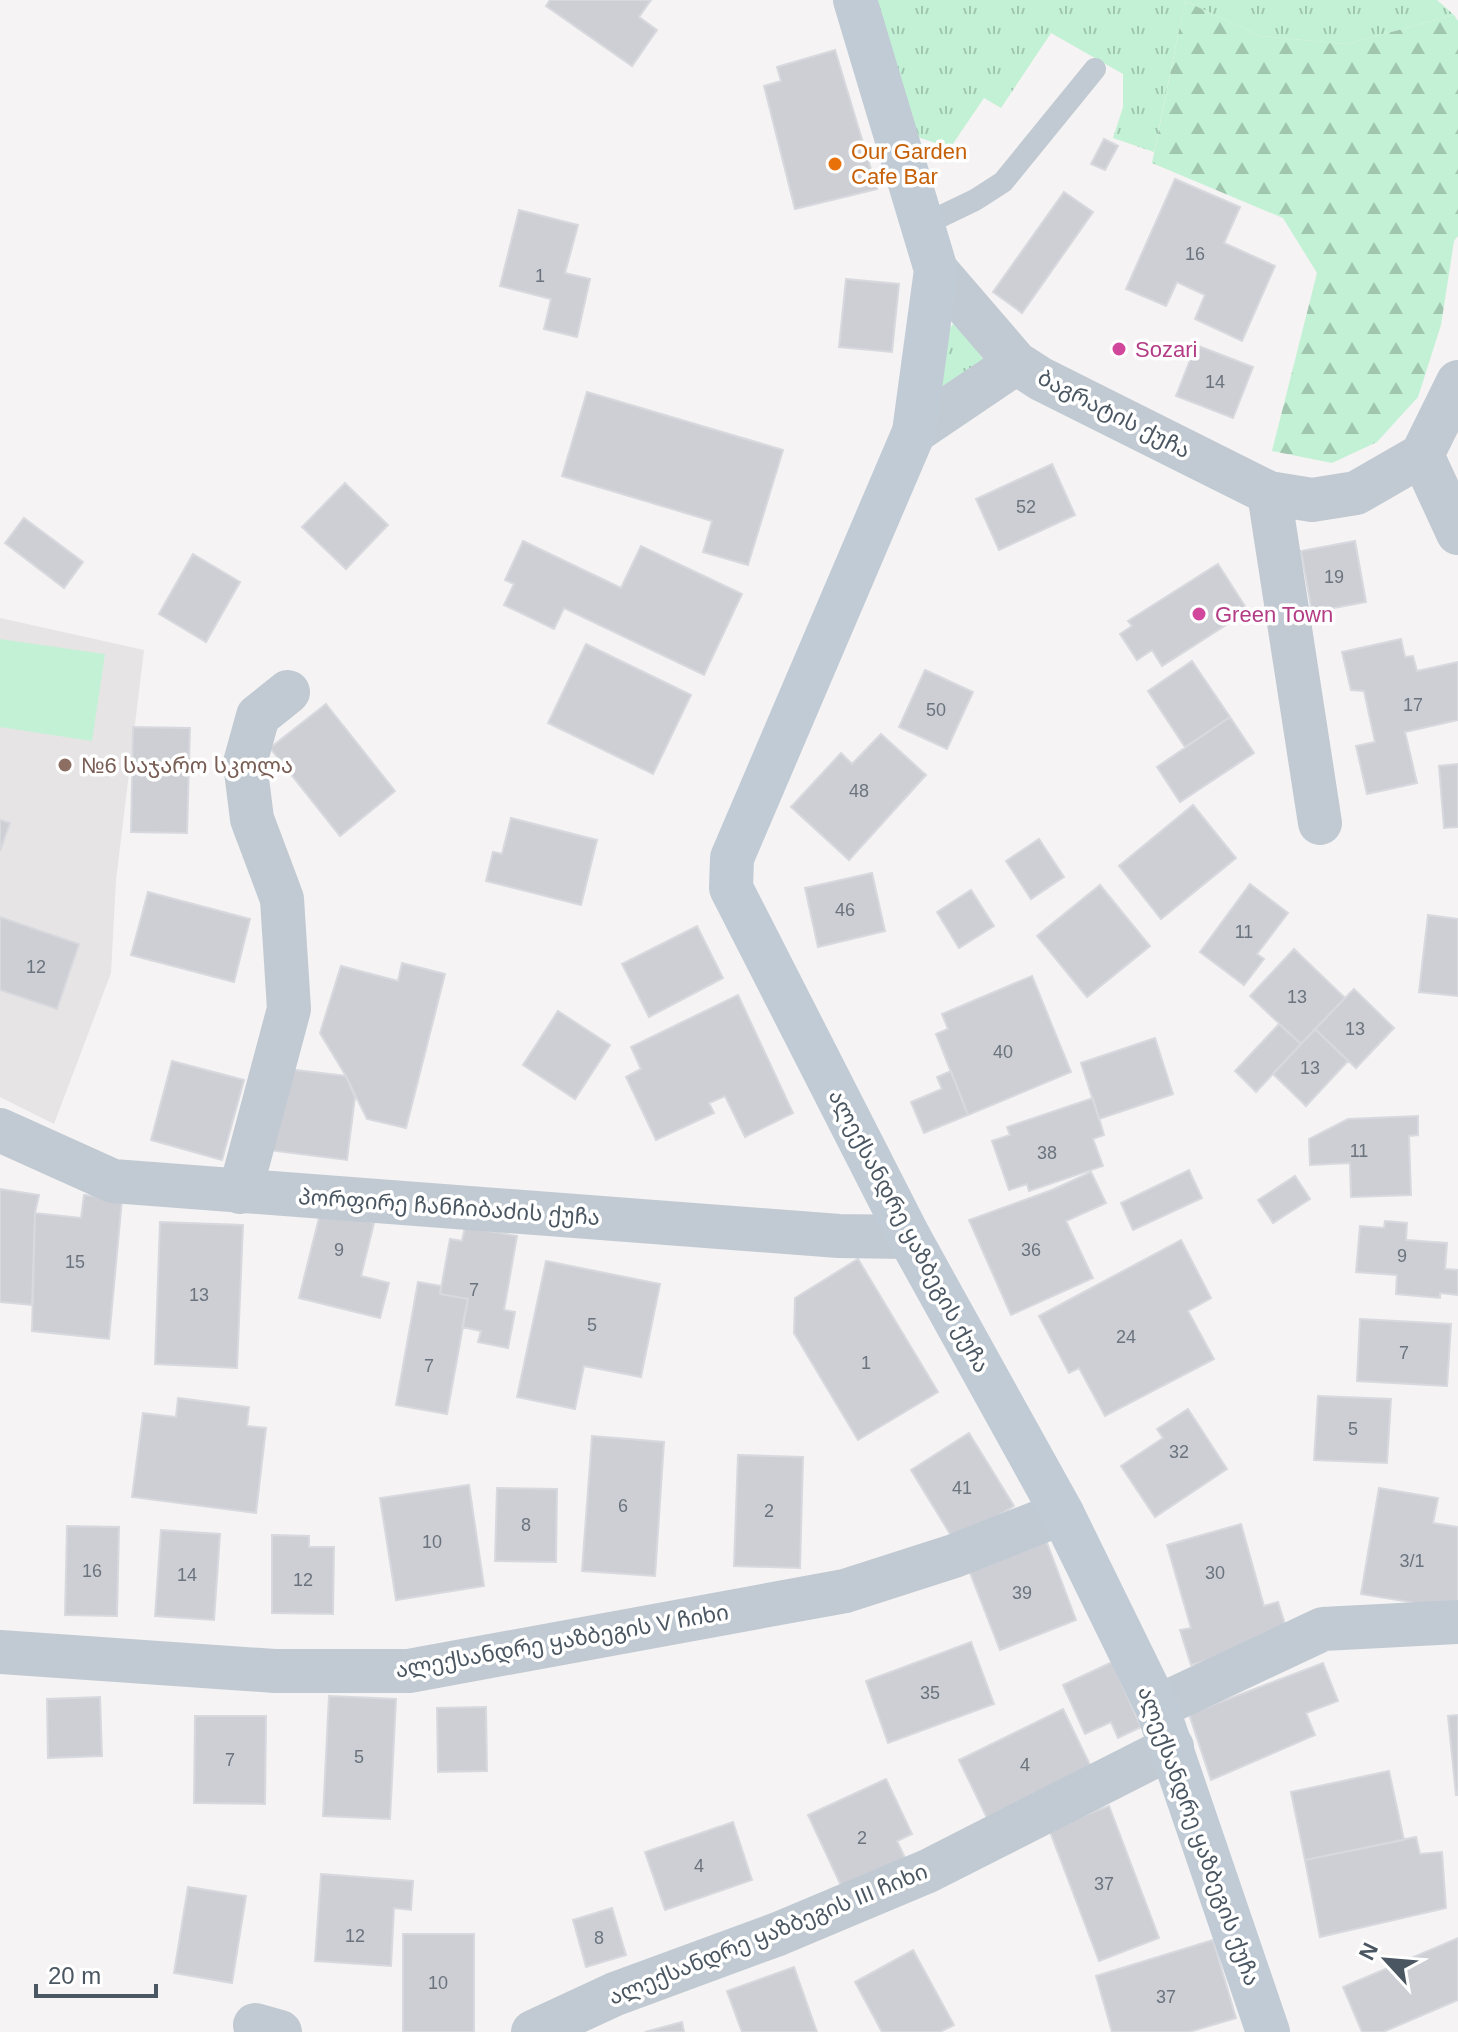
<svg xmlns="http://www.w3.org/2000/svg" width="1458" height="2032" viewBox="0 0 1458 2032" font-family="Helvetica,'Noto Sans Georgian',sans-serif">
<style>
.education{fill:#e6e4e5}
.grass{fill:url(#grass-tufts)}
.forest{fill:url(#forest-firs)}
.park{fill:#c3f1d5}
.building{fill:#cdcfd5;stroke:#d7d9de;stroke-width:2}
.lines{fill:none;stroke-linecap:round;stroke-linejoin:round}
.lane{stroke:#c1cad2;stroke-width:22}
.street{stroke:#c1cad2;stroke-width:44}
.secondary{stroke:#c1cbd6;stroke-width:44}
.food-dot{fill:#e8710a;stroke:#fff;stroke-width:3}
.hotel-dot{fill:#d1479c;stroke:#fff;stroke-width:3}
.education-dot{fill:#8d6e63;stroke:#fff;stroke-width:3}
.labels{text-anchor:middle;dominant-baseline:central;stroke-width:7;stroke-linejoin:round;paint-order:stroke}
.number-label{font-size:18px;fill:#6b747e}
.food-label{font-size:22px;fill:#c56008;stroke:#fff;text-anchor:start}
.hotel-label{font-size:22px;fill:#b23c85;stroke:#fff;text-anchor:start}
.street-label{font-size:22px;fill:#4a5661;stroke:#fff}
.education-label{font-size:22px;fill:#785e54;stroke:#fff;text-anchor:start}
</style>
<defs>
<pattern id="grass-tufts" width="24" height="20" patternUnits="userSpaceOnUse" patternTransform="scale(2)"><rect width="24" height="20" fill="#c3f1d5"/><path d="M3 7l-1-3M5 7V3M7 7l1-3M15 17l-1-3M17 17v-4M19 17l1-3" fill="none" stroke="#a0c6b0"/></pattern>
<pattern id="forest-firs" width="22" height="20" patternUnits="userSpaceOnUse" patternTransform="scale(2)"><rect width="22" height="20" fill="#c3f1d5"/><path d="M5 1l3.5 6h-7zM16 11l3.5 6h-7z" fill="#a0c6b0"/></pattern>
</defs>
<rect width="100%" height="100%" fill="#f5f3f3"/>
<path class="education" d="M0,618L144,650L116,880L111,973L54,1124L0,1097Z"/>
<path class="grass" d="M875,0H1437L1454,15L1347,44L1260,36L1185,1L1154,152L1113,138L1123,107V74L1051,33L1001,108L984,98L950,148L912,135Z
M955,321L992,371L931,407L941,342Z"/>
<path class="forest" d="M1185,1L1260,36L1347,44L1454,15L1458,21V236L1454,241L1441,325L1418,397L1377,442L1332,463L1272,451L1317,273L1283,218L1152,163Z"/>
<path class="park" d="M0,639L105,654L92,741L0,727Z"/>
<path class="building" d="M550,0H651L639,17L657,30L632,66L546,6Z
M835,50L877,189L795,209L764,86L781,81L777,67Z
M1104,139L1118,146L1105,170L1091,164Z
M1175,179L1240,207L1224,243L1275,266L1242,341L1195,319L1205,295L1177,282L1166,306L1126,289Z
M1064,192L1093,212L1022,313L993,292Z
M519,210L578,225L565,273L590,279L577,337L544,329L551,299L500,286Z
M846,279L899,284L892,352L839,347Z
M1196,345L1253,367L1233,418L1176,396Z
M587,392L783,450L748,565L703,552L712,521L562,476Z
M1052,464L1075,515L999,550L976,499Z
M345,483L388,525L346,569L302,527Z
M24,518L83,562L64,588L5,543Z
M523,541L621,588L641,546L742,594L704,675L564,608L554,629L504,605L514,584L505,580Z
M1355,541L1366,602L1312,612L1301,551Z
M193,554L240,582L206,642L159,614Z
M1218,564L1248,611L1162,666L1152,650L1137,660L1120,634L1132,626L1128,621Z
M1401,639L1405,657L1413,656L1417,671L1458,662V720L1405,732L1417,783L1367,794L1356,746L1375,742L1364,691L1351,690L1342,652Z
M586,644L691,695L653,774L548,723Z
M1192,661L1230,717L1185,747L1148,691Z
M925,670L973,692L947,749L899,727Z
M326,704L395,791L340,836L270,748Z
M1230,717L1254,753L1180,802L1157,767Z
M133,727L190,728L187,833L131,832Z
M881,734L926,775L849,860L791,807L841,753L852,764Z
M1458,764V827L1444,828L1439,766Z
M1193,805L1236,858L1161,919L1119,866Z
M511,818L597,840L581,905L486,881L493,852L502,854Z
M0,820L10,823L0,851Z
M1039,839L1064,877L1031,899L1006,861Z
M872,873L885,931L818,947L805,888Z
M1250,884L1288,913L1257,954L1264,959L1244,985L1200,952Z
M1100,885L1150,946L1087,997L1037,936Z
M971,890L994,926L959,948L937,912Z
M148,892L250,919L234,982L131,955Z
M1428,915L1458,919V996L1419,992Z
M0,917L79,944L57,1009L0,990Z
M697,926L723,978L649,1017L622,964Z
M1294,949L1345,998L1301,1044L1250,996Z
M402,963L445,974L406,1128L367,1119L346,1076L320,1033L341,966L398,981Z
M1032,976L1071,1072L968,1115L936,1034L948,1029L942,1014Z
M1354,989L1394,1028L1356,1068L1315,1029Z
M738,995L793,1113L745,1137L725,1096L709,1103L714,1113L656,1140L626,1077L641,1069L631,1047Z
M558,1011L610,1045L575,1099L523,1065Z
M1279,1024L1301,1044L1256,1092L1235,1071Z
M1315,1029L1348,1061L1306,1106L1273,1074Z
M1155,1038L1173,1094L1099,1119L1081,1063Z
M172,1061L244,1080L222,1160L151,1140Z
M279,1068L346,1076L355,1097L347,1160L268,1150Z
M951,1071L968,1115L924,1133L911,1102L942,1089L937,1077Z
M1093,1098L1104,1135L1093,1139L1103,1166L1029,1191L1027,1184L1009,1190L992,1141L1010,1135L1007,1127Z
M1418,1116V1135L1409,1136L1411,1195L1351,1197L1350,1163L1310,1165L1309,1139L1348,1119Z
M1189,1170L1202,1198L1133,1230L1121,1203Z
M1091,1172L1106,1203L1066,1221L1093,1278L1011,1315L969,1220L1052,1190Z
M1295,1176L1310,1199L1273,1223L1258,1200Z
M0,1189L39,1195L35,1213L32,1305L0,1302Z
M84,1195L122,1199L109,1339L32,1331L35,1213L81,1218Z
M321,1210L374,1223L361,1276L389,1283L380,1318L299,1298Z
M1385,1221L1407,1223L1406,1240L1447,1243L1445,1269L1458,1270V1295L1440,1293V1298L1396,1294L1397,1275L1356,1272L1360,1226L1384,1228Z
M160,1222L243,1225L237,1368L155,1364Z
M465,1227L517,1236L504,1310L515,1312L508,1348L478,1342L481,1331L462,1327L468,1299L440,1294L450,1239L462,1241Z
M1181,1240L1211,1298L1188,1311L1214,1359L1105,1416L1079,1368L1069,1373L1039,1316Z
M858,1259L938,1392L858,1440L794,1333L795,1298Z
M546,1261L660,1284L641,1377L584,1366L575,1409L517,1397Z
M418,1282L441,1286L440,1294L468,1299L447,1414L396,1405Z
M1360,1319L1451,1324L1447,1386L1357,1381Z
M1318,1396L1391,1399L1387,1463L1314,1460Z
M178,1398L249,1407L247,1426L266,1428L256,1513L132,1497L143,1413L176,1417Z
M1188,1409L1227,1469L1155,1517L1121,1466L1163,1438L1157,1429Z
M969,1433L1014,1506L955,1542L911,1470Z
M592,1436L664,1442L655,1576L582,1571Z
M738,1455L803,1457L800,1568L734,1566Z
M469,1485L484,1586L396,1600L380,1498Z
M497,1488L557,1489L556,1562L495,1561Z
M1379,1488L1438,1498L1433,1523L1458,1527V1610L1361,1594Z
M1241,1524L1264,1606L1278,1602L1289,1637L1191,1665L1180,1630L1191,1628L1167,1545Z
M67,1526L119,1527L117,1616L65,1615Z
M161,1530L220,1534L214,1620L155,1616Z
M272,1535L309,1536V1547H334L333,1614L272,1613Z
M1044,1535L1076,1620L1000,1650L967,1565Z
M971,1642L994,1704L888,1743L866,1681Z
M1112,1662L1141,1727L1118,1738L1111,1722L1085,1734L1063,1685Z
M1323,1663L1338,1701L1306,1713L1315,1735L1211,1780L1189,1714Z
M329,1696L396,1699L390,1819L323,1816Z
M100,1697L102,1756L48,1758L47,1699Z
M486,1707L487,1771L438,1772L437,1708Z
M1063,1709L1092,1769L988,1820L959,1760Z
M1458,1715V1795H1456L1448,1716Z
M195,1716H266L265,1804L194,1803Z
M1389,1771L1404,1840L1305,1860L1291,1792Z
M886,1779L912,1834L897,1841L907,1862L844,1892L808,1815Z
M1109,1806L1159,1938L1099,1961L1049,1829Z
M733,1822L752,1880L665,1910L645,1852Z
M1416,1837L1420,1854L1442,1852L1446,1908L1320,1937L1305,1860Z
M321,1874L413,1881L411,1910L394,1908L391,1966L315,1961Z
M188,1887L246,1896L232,1983L174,1973Z
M612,1908L626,1955L586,1967L573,1920Z
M403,1934H474V2032H403Z
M1458,1938V2000L1383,2032H1362L1343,1987Z
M1213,1940L1236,2018L1189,2032H1112L1096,1976Z
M913,1950L954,2025L940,2032H882L855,1982Z
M794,1967L817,2032H742L727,1991Z
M682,2022L684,2032H645Z"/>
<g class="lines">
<path class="lane" d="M923,225L975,200L1003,182L1095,69"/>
<path class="street" d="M936,270L1016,363L1041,379L1269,493L1312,500L1356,493L1422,455L1458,382
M914,432L1016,363
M1422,455L1458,533
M1269,493L1320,823
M0,1130L113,1181L839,1236L909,1237
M240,1192L289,1009L282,899L252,819L245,763L258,716L288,692
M0,1652L275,1671H409L845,1591L954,1556L1062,1513
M1157,1707L1323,1629L1458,1622
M255,2025L280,2032
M533,2032L615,1994L778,1934L928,1871L1172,1747"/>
<path class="secondary" d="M855,0L936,270L914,432L732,858L731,888L909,1237L1062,1513L1157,1707L1268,2032"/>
</g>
<circle class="food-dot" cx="835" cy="164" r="8"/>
<g class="hotel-dot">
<circle cx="1119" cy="349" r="8"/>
<circle cx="1199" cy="614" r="8"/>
</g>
<circle class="education-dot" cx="65" cy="765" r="8"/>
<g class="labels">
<g class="number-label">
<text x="1195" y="254">16</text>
<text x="540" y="276">1</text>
<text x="1215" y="382">14</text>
<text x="1026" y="507">52</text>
<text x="1334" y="577">19</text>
<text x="1413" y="705">17</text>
<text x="936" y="710">50</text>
<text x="859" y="791">48</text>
<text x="845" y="910">46</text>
<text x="1244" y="932">11</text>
<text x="36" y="967">12</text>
<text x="1297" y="997">13</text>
<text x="1355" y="1029">13</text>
<text x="1003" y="1052">40</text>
<text x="1310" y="1068">13</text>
<text x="1359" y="1151">11</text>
<text x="1047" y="1153">38</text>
<text x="339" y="1250">9</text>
<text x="1031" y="1250">36</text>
<text x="1402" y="1256">9</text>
<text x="75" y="1262">15</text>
<text x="474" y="1290">7</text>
<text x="199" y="1295">13</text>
<text x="592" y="1325">5</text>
<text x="1126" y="1337">24</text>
<text x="1404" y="1353">7</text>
<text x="866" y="1363">1</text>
<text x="429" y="1366">7</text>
<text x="1353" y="1429">5</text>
<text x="1179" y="1452">32</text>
<text x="962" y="1488">41</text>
<text x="623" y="1506">6</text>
<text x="769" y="1511">2</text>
<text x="526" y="1525">8</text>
<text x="432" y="1542">10</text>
<text x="1412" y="1561">3/1</text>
<text x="92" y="1571">16</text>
<text x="1215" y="1573">30</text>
<text x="187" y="1575">14</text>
<text x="303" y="1580">12</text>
<text x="1022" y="1593">39</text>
<text x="930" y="1693">35</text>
<text x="359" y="1757">5</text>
<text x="230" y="1760">7</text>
<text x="1025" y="1765">4</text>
<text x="862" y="1838">2</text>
<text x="699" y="1866">4</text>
<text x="1104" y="1884">37</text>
<text x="355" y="1936">12</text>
<text x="599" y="1938">8</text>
<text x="438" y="1983">10</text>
<text x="1166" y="1997">37</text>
</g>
<g class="food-label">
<text x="851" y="151">Our Garden<tspan x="851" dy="25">Cafe Bar</tspan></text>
</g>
<g class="hotel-label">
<text x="1135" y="349">Sozari</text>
<text x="1215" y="614">Green Town</text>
</g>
<g class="street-label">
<text transform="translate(1114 414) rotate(27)">ბაგრატის ქუჩა</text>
<text transform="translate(449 1207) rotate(4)">პორფირე ჩანჩიბაძის ქუჩა</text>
<text transform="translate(909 1231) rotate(62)">ალექსანდრე ყაზბეგის ქუჩა</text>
<text transform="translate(562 1641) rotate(-10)">ალექსანდრე ყაზბეგის V ჩიხი</text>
<text transform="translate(1199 1836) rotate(70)">ალექსანდრე ყაზბეგის ქუჩა</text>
<text transform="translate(768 1934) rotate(-22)">ალექსანდრე ყაზბეგის III ჩიხი</text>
</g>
<g class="education-label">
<text x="81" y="765">№6 საჯარო სკოლა</text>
</g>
</g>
<g transform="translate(1386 1960) rotate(296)" stroke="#ffffff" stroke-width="6" paint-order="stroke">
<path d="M0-6L14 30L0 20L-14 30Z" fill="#4a5661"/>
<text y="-12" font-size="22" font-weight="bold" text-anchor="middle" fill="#4a5661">N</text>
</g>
<path d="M36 1984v12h120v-12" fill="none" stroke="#4a5661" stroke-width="4"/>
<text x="48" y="1984" font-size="24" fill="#4a5661" stroke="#ffffff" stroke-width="6" paint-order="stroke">20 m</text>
</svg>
